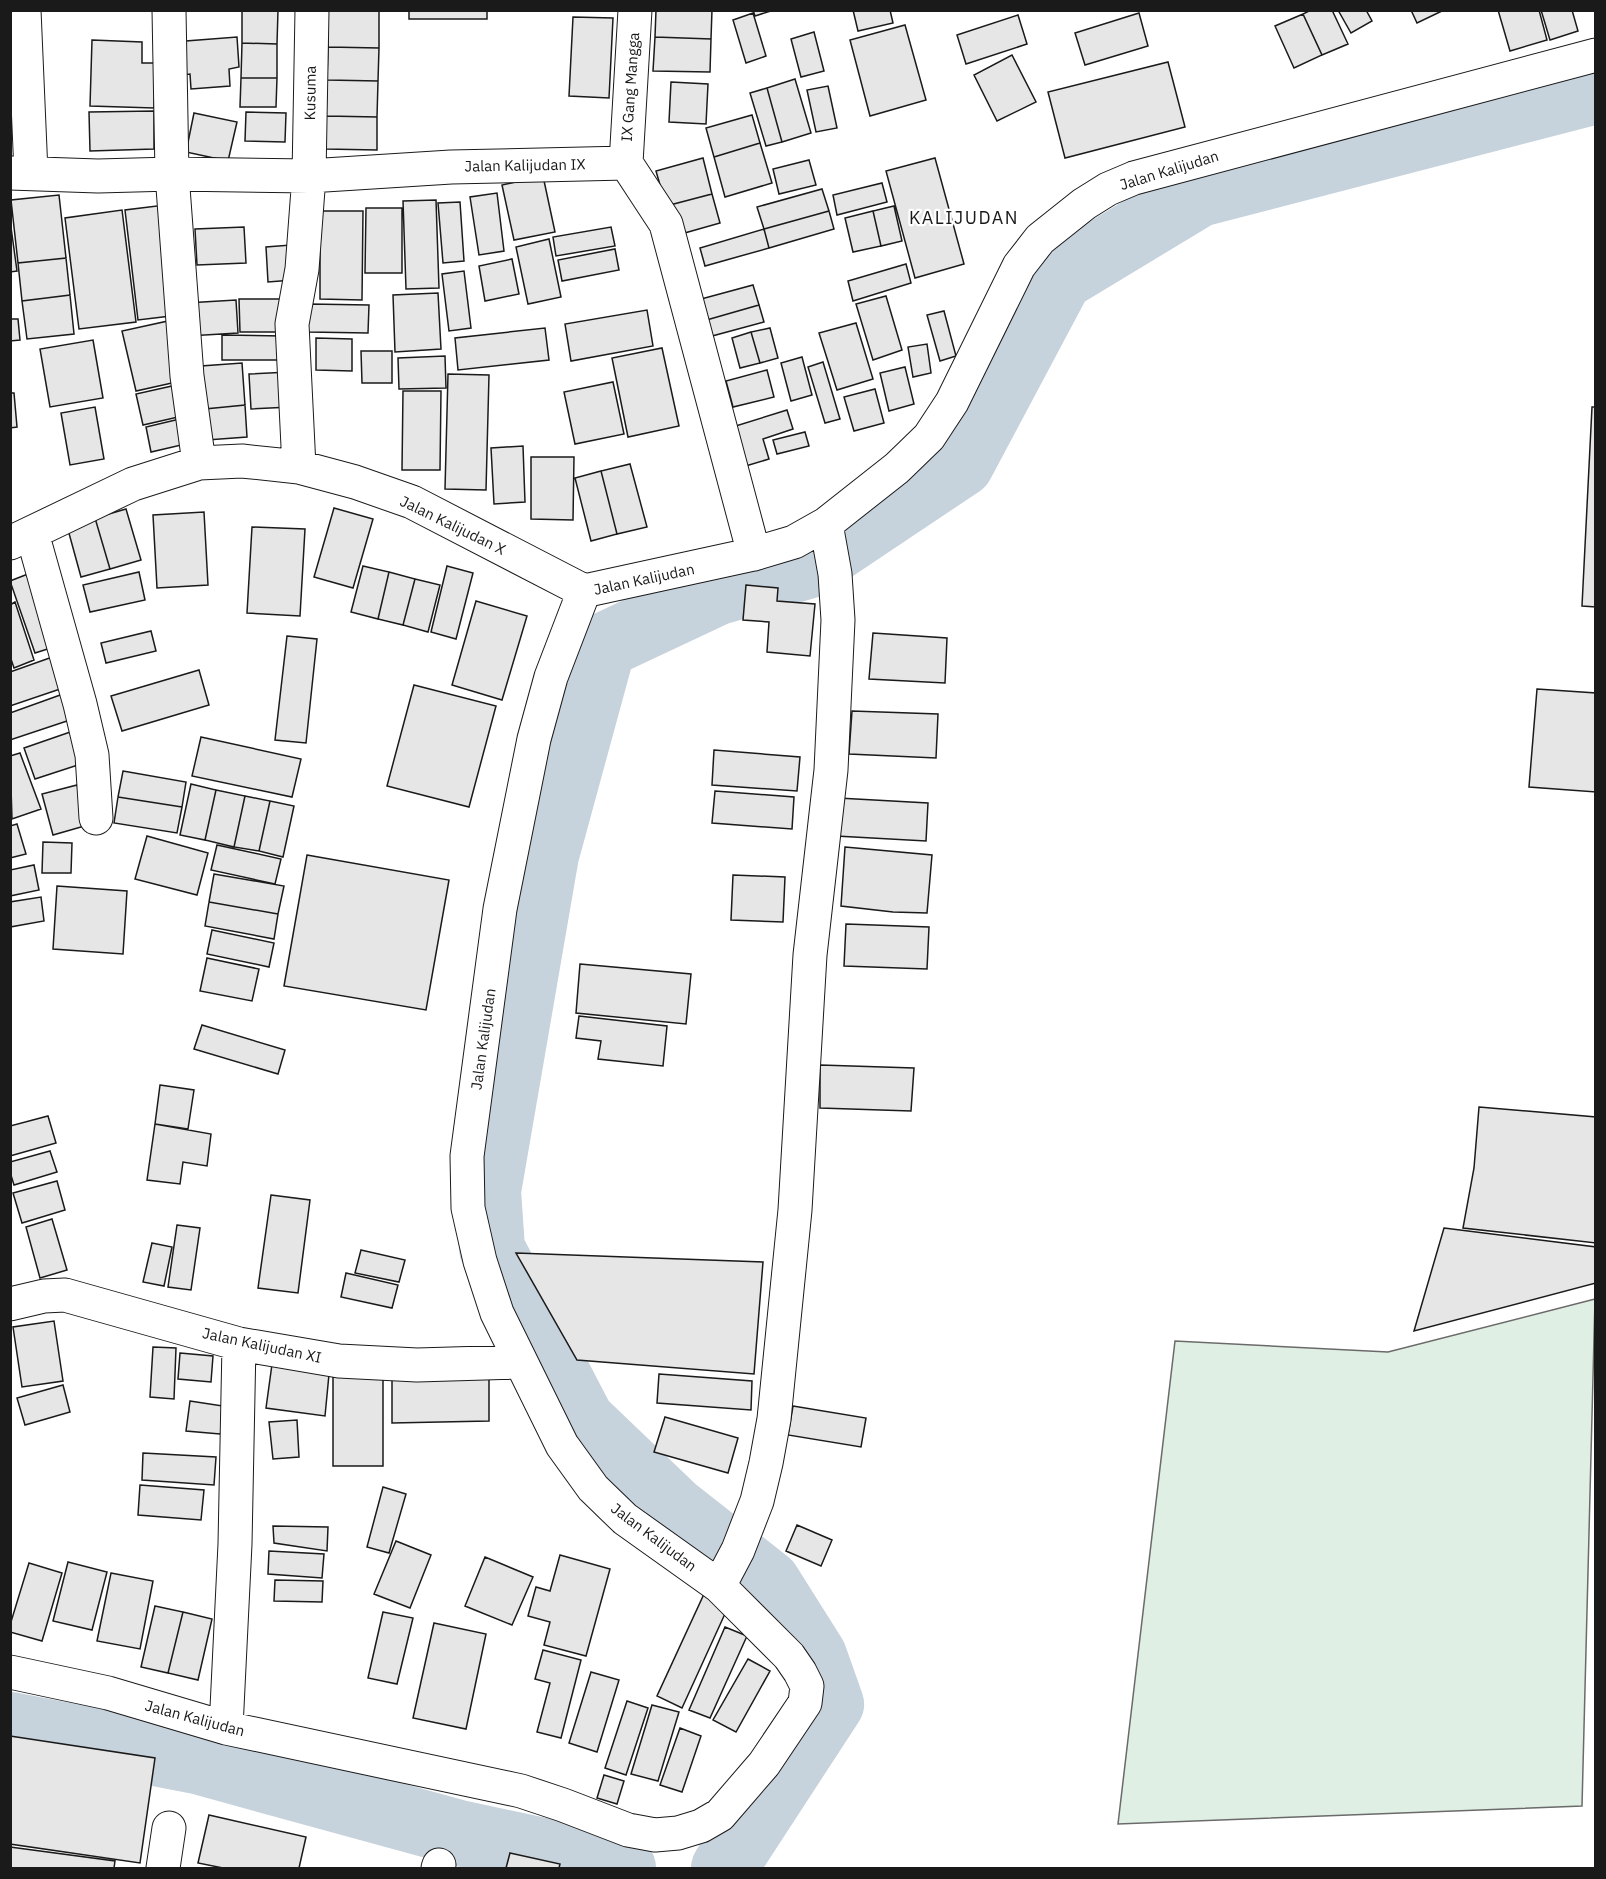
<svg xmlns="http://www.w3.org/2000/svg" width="1606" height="1879" viewBox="0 0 1606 1879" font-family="'IBM Plex Sans',sans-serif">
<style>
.green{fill:#e0efe3;stroke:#6a6a6a;stroke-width:1.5}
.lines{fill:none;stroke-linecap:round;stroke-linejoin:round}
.river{stroke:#c6d2dc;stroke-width:66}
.building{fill:#e6e6e6;stroke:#1a1a1a;stroke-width:1.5}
.minor-casing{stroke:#1a1a1a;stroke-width:35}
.minor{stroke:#fff;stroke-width:33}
.labels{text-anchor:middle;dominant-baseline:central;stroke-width:4.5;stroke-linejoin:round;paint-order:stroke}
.street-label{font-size:15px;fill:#1a1a1a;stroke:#fff}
.quarter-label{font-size:18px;letter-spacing:1.5px;fill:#1a1a1a;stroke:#fff}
</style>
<rect width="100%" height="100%" fill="#fff"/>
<path class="green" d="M1595,1299L1582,1806L1118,1824L1175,1341L1388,1352Z"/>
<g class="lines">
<path class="river" d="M10,1725L197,1761L459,1833L623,1868
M724,1868L831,1704L814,1656L768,1583L675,1510L582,1421L492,1249L488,1191L546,855L603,646L718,592L810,565L961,464L1060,278L1199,194L1596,91"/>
</g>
<path class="building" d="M242,10H278L277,44L242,43Z
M328,10H379V48L328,47Z
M409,10H487V19H409Z
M656,10H712L711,39L655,37Z
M753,10H774L755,16Z
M853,10H890L893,23L858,31Z
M1311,10H1332L1348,44L1322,55L1303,14Z
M1338,10H1366L1372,21L1351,33Z
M1411,10H1444L1417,23Z
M1498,10H1539L1547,40L1510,51Z
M1541,10H1572L1578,31L1550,40Z
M753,13L766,56L746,63L733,20Z
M1139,13L1148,46L1085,65L1075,33Z
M1303,14L1322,55L1294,68L1275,26Z
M1018,15L1027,44L966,64L957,35Z
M573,17L613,18L609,98L569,96Z
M905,25L926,100L870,116L850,40Z
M814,32L824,71L801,77L791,39Z
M237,37L239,67L229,69L230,86L191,89L190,74L175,76L173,42Z
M655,37L711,39L710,72L653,71Z
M92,40L142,42V63H156L154,108L90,106Z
M242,43L277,44V78H241Z
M328,47L379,48L378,81L327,80Z
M1012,55L1036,102L997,121L974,75Z
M1168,62L1185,127L1065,158L1048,92Z
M241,78H277L276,107H240Z
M795,79L811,133L782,142L767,88Z
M327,80L378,81L377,117L326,116Z
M671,82L708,84L706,124L669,122Z
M828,86L837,128L816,132L807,90Z
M767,88L782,142L766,146L750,93Z
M154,111V149L90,151L89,112Z
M246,112L286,113L285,142L245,141Z
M194,113L237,122L228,161L186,152Z
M752,115L760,143L714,157L706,128Z
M326,116L377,117V150L325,149Z
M760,143L772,183L725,197L714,157Z
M703,158L712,194L666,206L656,171Z
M935,158L964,264L915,278L886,171Z
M809,160L816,185L779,194L773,169Z
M543,176L555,232L514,240L502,185Z
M882,183L887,202L837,215L833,195Z
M822,189L829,211L764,229L757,207Z
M497,193L504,251L479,255L470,197Z
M712,194L720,223L674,236L666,206Z
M59,195L66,258L18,263L11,200Z
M436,200L439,288L406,289L403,201Z
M460,202L464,261L443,263L438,203Z
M165,205L179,315L138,320L125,210Z
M894,206L902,241L881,246L873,211Z
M366,208H402V273H365Z
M122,210L136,322L79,329L65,218Z
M320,211H363L362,300L320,299Z
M829,211L834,229L769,248L764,229Z
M873,211L881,246L853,252L845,218Z
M10,220L17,271L10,272Z
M244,227L246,263L197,265L195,229Z
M611,227L615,246L556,256L553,237Z
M764,229L769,248L705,266L700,248Z
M549,239L561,297L528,304L516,247Z
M291,245L293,280L268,282L266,247Z
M615,249L619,270L562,281L558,260Z
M66,258L70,295L22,301L18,263Z
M512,259L519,294L485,301L479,266Z
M906,264L911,283L853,301L848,281Z
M464,271L471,328L449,331L442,274Z
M753,285L759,305L696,323L690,302Z
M438,293L441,349L395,352L393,295Z
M70,295L74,334L27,339L22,301Z
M886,296L902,350L873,360L856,304Z
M239,299H287V332H240Z
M236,300L238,333L188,336L186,303Z
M309,304L369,305L368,333L308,332Z
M759,305L764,322L701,339L696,323Z
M647,310L653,346L571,361L565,324Z
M944,311L956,356L940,361L927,315Z
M10,319H18L20,340L10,341Z
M168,321L181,381L136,391L122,331Z
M856,323L873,379L837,390L819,333Z
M545,328L549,360L458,370L455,338Z
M770,328L778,358L760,363L751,332Z
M751,332L760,363L740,368L732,338Z
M222,335L283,336L282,360H222Z
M316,338L352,339V371L316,370Z
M93,340L103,398L50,407L40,349Z
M927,344L931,373L913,377L908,347Z
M662,348L679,426L628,437L612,358Z
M361,351H392V383H362Z
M445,356L446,388L399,389L398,358Z
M802,357L812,395L791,401L781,363Z
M823,362L840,419L825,423L808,367Z
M242,363L245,405L205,409L201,366Z
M905,367L914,404L889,411L880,373Z
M767,370L774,397L733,407L726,381Z
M289,372L291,407L251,409L249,374Z
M448,374L489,375L486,490L445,489Z
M613,382L624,434L575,444L564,392Z
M181,384L187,415L143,425L136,394Z
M875,389L884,423L854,431L844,397Z
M403,391H441L440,470H402Z
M10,393H14L17,427L10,428Z
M245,405L247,437L207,440L205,409Z
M95,407L104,459L70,465L61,413Z
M1592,407H1596V607L1582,606Z
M787,410L793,429L763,439L769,459L739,468L726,429Z
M184,418L190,443L151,452L146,427Z
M805,432L809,446L777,454L773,440Z
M523,446L525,502L494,504L491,448Z
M531,457H574L573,520L531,519Z
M630,464L647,527L617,534L601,471Z
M601,471L617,534L591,541L575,478Z
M334,508L373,519L353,588L314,577Z
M126,509L141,560L110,569L95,518Z
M204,512L208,585L157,588L153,515Z
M95,518L110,569L81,577L67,526Z
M252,527L305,529L300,616L247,613Z
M363,566L389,572L378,619L351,612Z
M447,566L473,573L456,639L431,632Z
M33,572L57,646L35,653L10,581Z
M139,572L145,600L90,612L83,585Z
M389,572L415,579L403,625L378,619Z
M415,579L440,585L428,632L403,625Z
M746,585L778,588L777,601L815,604L810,656L767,652L769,622L743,620Z
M476,601L527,616L502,700L452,685Z
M15,602L34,660L14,668L10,656V605Z
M151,631L156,651L106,663L101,643Z
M873,633L947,638L945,683L869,679Z
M287,636L317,639L306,743L275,740Z
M58,655L69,686L10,706V672Z
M199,670L209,705L122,731L111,696Z
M414,685L496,706L469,807L387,786Z
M1537,689L1596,693V792L1529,787Z
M63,694L73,719L10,740V713Z
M852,711L938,714L936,758L849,754Z
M76,730L87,762L35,779L24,748Z
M201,737L301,759L292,797L192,776Z
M714,750L800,757L797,791L712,785Z
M20,753L41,809L12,819L10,756Z
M123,771L186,782L182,807L118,797Z
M191,784L216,790L205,840L180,835Z
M77,785L88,825L53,835L42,794Z
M216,790L245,796L234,847L205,840Z
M715,791L794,797L792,829L712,823Z
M245,796L270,801L259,851L234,847Z
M118,797L182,807L177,833L114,823Z
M838,798L928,803L926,841L836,836Z
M270,801L294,806L283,857L259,851Z
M17,824L26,854L10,858V826Z
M147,836L208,853L197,895L135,879Z
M43,842L72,843L71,873H42Z
M217,845L281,859L275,884L211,870Z
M845,847L932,855L927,913L893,912L841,906Z
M307,855L449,880L426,1010L284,986Z
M34,865L39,890L10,896V870Z
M214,874L284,886L278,914L209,902Z
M733,875L785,877L783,922L731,920Z
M57,886L127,891L123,954L53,949Z
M41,897L44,921L10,927V902Z
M209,902L278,914L274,939L205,926Z
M846,924L929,927L927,969L844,966Z
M212,930L274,943L269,967L207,954Z
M207,958L259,969L252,1001L200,991Z
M580,964L691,974L686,1024L576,1013Z
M579,1016L667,1026L663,1066L598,1059L601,1041L576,1038Z
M202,1025L285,1050L278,1074L194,1049Z
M820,1065L914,1068L911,1111L820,1108Z
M160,1085L194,1090L188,1129L155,1124Z
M1479,1107L1596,1117V1243L1463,1228L1474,1168Z
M48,1116L56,1143L10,1156V1126Z
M155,1124L211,1134L207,1166L183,1162L180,1184L147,1180Z
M50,1151L57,1172L14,1185L10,1172V1162Z
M57,1181L65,1210L22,1223L13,1193Z
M271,1195L310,1200L298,1293L258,1288Z
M52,1219L67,1270L40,1278L26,1227Z
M177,1225L200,1228L191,1290L168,1287Z
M1444,1228L1596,1247V1283L1414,1331Z
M152,1243L172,1247L164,1286L143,1282Z
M361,1250L405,1260L399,1282L355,1273Z
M516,1253L763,1262L754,1374L577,1360Z
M346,1273L398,1285L392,1308L341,1297Z
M54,1321L63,1381L22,1387L13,1327Z
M153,1347L176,1348L174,1399L150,1397Z
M180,1353L213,1356L211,1382L178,1379Z
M273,1357L330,1364L325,1416L266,1408Z
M489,1364V1421L392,1423V1366Z
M383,1366V1466H333V1367Z
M659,1374L752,1381L751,1410L657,1403Z
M63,1385L70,1412L25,1425L17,1398Z
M190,1401L236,1408L220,1434L186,1431Z
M793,1406L866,1418L861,1447L788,1435Z
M665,1417L738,1438L728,1473L654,1452Z
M297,1420L299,1457L273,1459L269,1422Z
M143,1453L216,1457L214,1485L142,1480Z
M140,1485L204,1490L201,1520L138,1515Z
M383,1487L406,1494L389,1553L367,1547Z
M797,1525L832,1540L821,1566L786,1551Z
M273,1526L328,1527L327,1551L274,1543Z
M396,1541L431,1555L410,1608L374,1594Z
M269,1551L324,1554L322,1578L268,1574Z
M560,1555L610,1569L586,1656L544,1645L550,1622L528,1616L536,1587L550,1591Z
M485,1557L533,1577L512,1625L465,1606Z
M68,1562L107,1572L92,1630L53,1621Z
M29,1563L62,1573L42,1641L10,1632V1625Z
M111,1573L153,1581L140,1649L97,1641Z
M275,1580L323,1581L322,1602L274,1601Z
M704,1594L729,1605L682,1708L657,1696Z
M155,1606L183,1612L168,1673L141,1667Z
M183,1612L212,1619L198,1680L168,1673Z
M383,1612L413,1618L397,1684L368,1678Z
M434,1623L486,1634L466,1729L413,1718Z
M725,1627L747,1636L710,1718L689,1710Z
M543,1650L581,1660L561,1738L537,1732L550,1683L535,1679Z
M748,1659L770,1671L736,1732L713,1720Z
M591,1672L619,1680L597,1752L569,1743Z
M627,1701L648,1708L626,1775L605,1768Z
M652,1705L679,1712L658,1781L631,1774Z
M680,1728L701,1736L682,1792L660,1785Z
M10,1736L155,1758L140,1863L10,1844Z
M604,1775L624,1781L617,1804L597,1798Z
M209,1815L306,1837L299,1868H223L198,1863Z
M10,1847L115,1861L114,1868H10Z
M510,1853L560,1864L559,1868H506Z"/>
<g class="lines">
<defs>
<path id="minor" d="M24,10L31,173
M169,10L172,174L187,376L199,463
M626,163L635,10
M10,173L98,176L172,174L309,176L451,167L626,163L666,224L754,554
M299,467L292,324L302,269L309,176L312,10
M32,533L80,704L92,755L96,818
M10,543L133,484L199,463L242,461L299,467L355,482L412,502L584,591
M584,591L754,554L794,542L826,524L897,468L929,437L952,402L1019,266L1040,239L1084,204L1108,189L1134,178L1596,55
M10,1304L44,1296L65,1295L239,1344L339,1361L417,1365L520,1362
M719,1586L738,1550L757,1501L766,1463L774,1419L795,1210L810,955L831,770L838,620L835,574L826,524
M10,1672L108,1693L226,1728L521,1791L563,1805L628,1830L655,1835L678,1833L701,1826L720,1815L764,1764L805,1703L807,1686L800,1672L789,1656L719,1586L625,1519L593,1488L562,1445L497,1313L480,1261L468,1208L467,1156L500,909L534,739L551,677L584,591
M226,1728L235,1544L239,1344
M163,1868L169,1828
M438,1868L439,1865"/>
</defs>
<use href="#minor" class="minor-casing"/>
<use href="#minor" class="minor"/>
</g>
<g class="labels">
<g class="street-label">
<text transform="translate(630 87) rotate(-86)">IX Gang Mangga</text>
<text transform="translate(310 93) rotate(-89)">Kusuma</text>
<text transform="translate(525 165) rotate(-1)">Jalan Kalijudan IX</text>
<text transform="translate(1169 170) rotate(-17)">Jalan Kalijudan</text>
<text transform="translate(453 525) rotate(26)">Jalan Kalijudan X</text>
<text transform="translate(644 579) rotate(-12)">Jalan Kalijudan</text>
<text transform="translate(483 1039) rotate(-82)">Jalan Kalijudan</text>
<text transform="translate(262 1345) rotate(12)">Jalan Kalijudan XI</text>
<text transform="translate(654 1537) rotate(37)">Jalan Kalijudan</text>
<text transform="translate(195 1718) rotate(15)">Jalan Kalijudan</text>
</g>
<g class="quarter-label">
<text x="964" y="217">KALIJUDAN</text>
</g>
</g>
<rect width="1606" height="1879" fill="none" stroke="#1a1a1a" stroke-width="24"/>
</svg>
